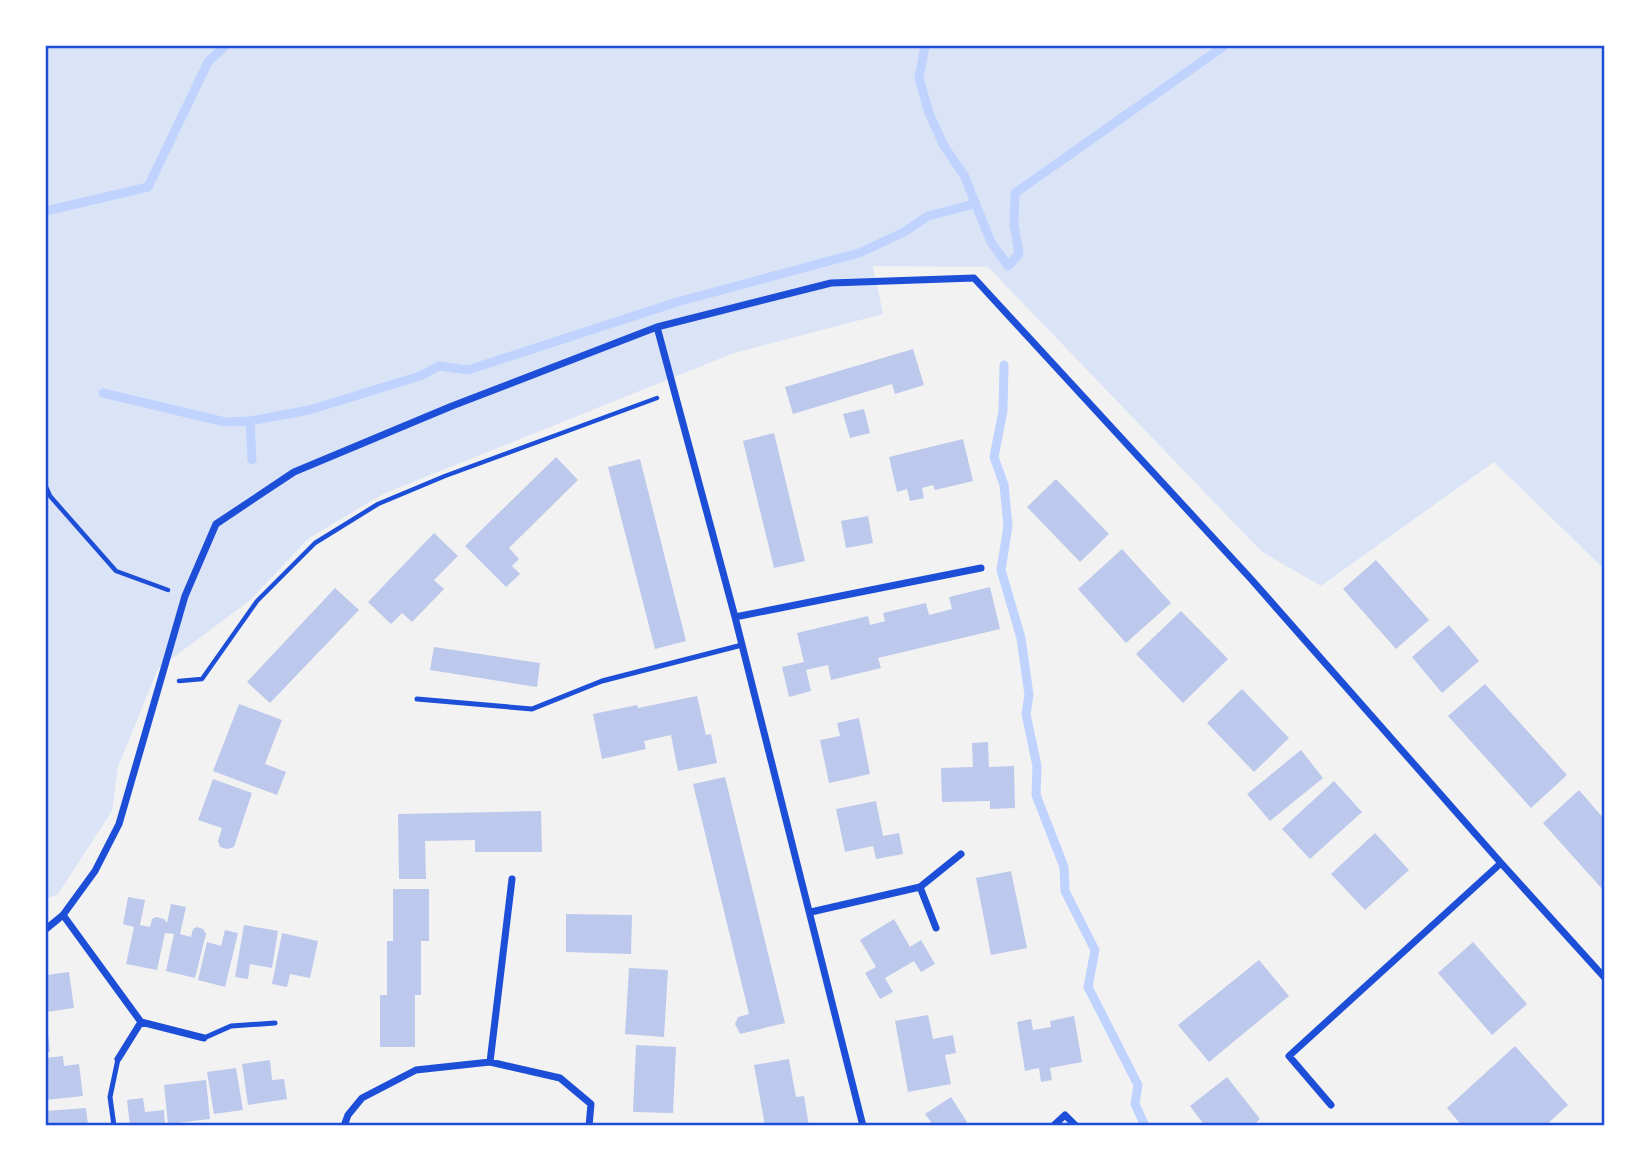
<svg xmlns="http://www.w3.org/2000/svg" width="1650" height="1171" viewBox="0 0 1650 1171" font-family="Jost,sans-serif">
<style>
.green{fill:#dbe4f7}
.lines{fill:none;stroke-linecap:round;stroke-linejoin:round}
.stream{stroke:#bfd3fe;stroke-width:9}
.building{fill:#bdc9ec}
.path{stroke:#1d4ed8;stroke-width:4.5}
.service{stroke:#1d4ed8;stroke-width:5}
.minor{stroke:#1d4ed8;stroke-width:7}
.neatline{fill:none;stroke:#1d4ed8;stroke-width:2.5}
</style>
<rect width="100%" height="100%" fill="#f2f2f2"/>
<path class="green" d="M46,46H1604V569L1494,462L1321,586L1262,552L988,267L873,266L883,314L734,353L383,494L309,538L249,601L158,669L118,767L112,811L58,894L46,899Z"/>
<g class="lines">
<path class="stream" d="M925,46L919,78L929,113L944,146L964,175L991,242L1008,266L1019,254L1014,224L1015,193L1224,46
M46,211L148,187L208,62L225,46
M1004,365L1003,411L994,457L1004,485L1008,526L1001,570L1021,638L1029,695L1026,714L1037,766L1036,795L1064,867L1065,891L1095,950L1088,987L1138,1085L1135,1104L1145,1126
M103,393L225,422L250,421L309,410L420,376L439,366L468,370L677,302L859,253L904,232L928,216L974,204
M250,421L252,460"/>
</g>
<path class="building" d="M913,349L924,385L895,394L892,384L793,414L785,387Z
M864,409L870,433L850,438L843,414Z
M774,433L805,561L774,568L743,441Z
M963,439L973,481L935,490L933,485L922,488L924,498L910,501L907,489L897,492L889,457Z
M556,457L578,480L509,548L519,559L512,566L520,574L506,587L465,546Z
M640,459L686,641L655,649L608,467Z
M1056,479L1109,534L1080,562L1027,507Z
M868,516L873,543L846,548L841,521Z
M434,533L458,556L434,580L444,589L412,622L402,613L391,624L368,602Z
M1122,549L1171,603L1126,643L1078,589Z
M1376,560L1429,620L1396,649L1343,589Z
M990,587L1000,629L878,658L881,668L831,680L828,665L806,670L811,691L789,697L782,667L804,662L797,633L868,616L870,625L885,621L883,613L926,603L929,615L952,609L949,597Z
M335,588L359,610L270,703L247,682Z
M1181,611L1228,659L1183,703L1136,654Z
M1449,625L1479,661L1442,693L1412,657Z
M434,647L540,663L537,687L430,670Z
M1485,684L1567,775L1531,808L1448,716Z
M1242,689L1289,738L1254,772L1207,723Z
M697,696L706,735L711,734L717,763L678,771L671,735L644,741L646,749L602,759L593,714L637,705L638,708Z
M239,704L282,720L265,764L286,772L277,795L213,771Z
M859,718L870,774L829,783L820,740L840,736L837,723Z
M988,742L989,767L1014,766L1015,808L990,809V801L942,802L941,768L973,767L972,743Z
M1301,750L1323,778L1270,821L1247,794Z
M725,777L785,1023L740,1034L735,1024L738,1017L749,1014L693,784Z
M213,779L252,793L234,847L227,849L220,847L218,841L222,828L198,820Z
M1334,781L1362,812L1310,859L1282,829Z
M1579,790L1604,819V891L1543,823Z
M876,801L883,836L899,833L903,854L876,859L873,846L845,852L836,809Z
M541,811L542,852H475V840L425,841L426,879H399L398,814Z
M1375,833L1409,870L1365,910L1331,874Z
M1011,871L1027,948L991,955L976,878Z
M393,889H429V941H421V995H415V1047H380V995H387V941H393Z
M128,897L145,900L140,925L150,927L152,919L156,917L164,919L167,923L171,904L186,907L180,934L191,937L193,929L197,927L203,929L206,934L195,978L166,971L174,934L165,933L157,970L126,964L134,927L123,924Z
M566,914L632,915L631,954L566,952Z
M894,919L910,947L921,940L935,964L921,972L914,961L885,978L893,992L880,999L865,973L876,967L860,940Z
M244,925L278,931L272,968L250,964L248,979L235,977Z
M225,930L238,933L225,987L198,980L207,942L221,946Z
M282,933L318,941L310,978L290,974L287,987L272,984Z
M1473,942L1527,1004L1492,1035L1438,973Z
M1259,960L1289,996L1209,1062L1178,1025Z
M629,968L668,970L664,1037L625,1034Z
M69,972L74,1008L46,1012V975Z
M928,1015L933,1039L953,1035L956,1053L945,1055L951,1084L908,1092L895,1021Z
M1074,1016L1082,1062L1050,1068L1052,1080L1041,1082L1039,1068L1025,1071L1017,1022L1031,1019L1033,1030L1051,1027L1050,1021Z
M46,1022H47L50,1052H46Z
M636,1045L676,1047L673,1113L633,1112Z
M1515,1046L1568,1105L1545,1126H1462L1447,1108Z
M63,1056L64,1066L79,1064L83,1096L46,1100V1058Z
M789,1059L796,1097L804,1096L809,1126H765L754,1065Z
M270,1060L272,1080L284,1079L287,1099L248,1105L242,1064Z
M236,1068L243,1110L214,1114L207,1072Z
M1227,1077L1260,1119L1252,1126H1205L1190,1106Z
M206,1080L210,1119L168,1124L164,1085Z
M951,1097L967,1122L961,1126H926L931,1122L925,1114Z
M143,1098L145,1112L164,1110L165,1126H130L127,1100Z
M86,1108L88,1125L46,1126V1111Z"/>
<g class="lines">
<path class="path" d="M46,487L50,496L116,571L168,590
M179,681L202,679L257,601L315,543L378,504L445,476L657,398"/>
<path class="service" d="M417,699L532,709L602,681L742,645
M204,1038L231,1026L275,1023
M114,1126L110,1097L118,1059"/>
<path class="minor" d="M657,327L735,617L863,1126
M735,617L981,568
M811,912L920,887
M63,915L141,1022L118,1059
M936,928L920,887L961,854
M46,929L63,915L95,871L119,824L185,596L216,524L294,472L452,406L657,327L831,283L974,278L1251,579L1501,863L1604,977
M141,1022L204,1038
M490,1062L512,879
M1331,1105L1289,1056L1501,863
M344,1126L348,1115L362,1098L416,1070L490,1062L560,1078L591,1104L589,1126
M1053,1126L1065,1115L1076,1126"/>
</g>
<rect width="1650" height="1171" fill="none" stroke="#ffffff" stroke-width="94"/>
<rect x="47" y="47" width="1556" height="1077" class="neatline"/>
</svg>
